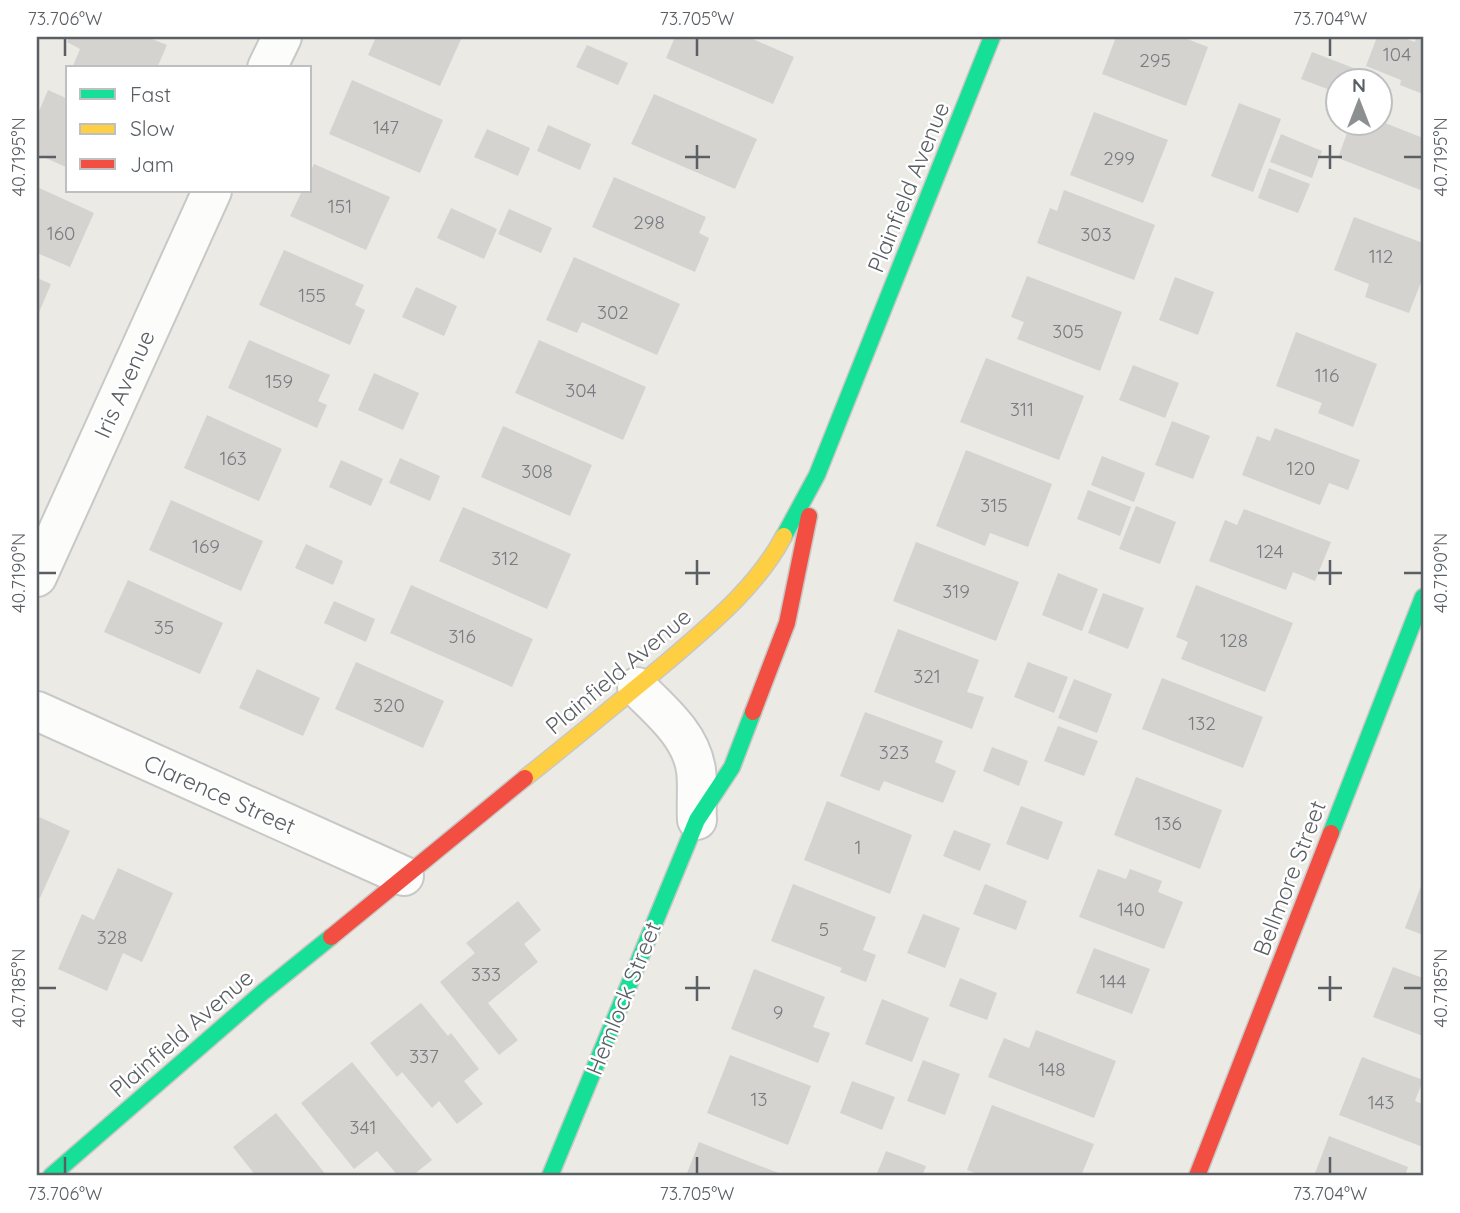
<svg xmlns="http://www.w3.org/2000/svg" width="1460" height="1213" viewBox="0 0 1460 1213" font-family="Quicksand,sans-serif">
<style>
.building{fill:#d4d3d0}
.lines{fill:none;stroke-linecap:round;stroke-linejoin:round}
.street-casing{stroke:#c8c8c8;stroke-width:42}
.fast-casing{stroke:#c7c7c6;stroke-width:19}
.slow-casing{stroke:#c7c7c6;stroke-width:19}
.jam-casing{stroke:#c7c7c6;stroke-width:19}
.street{stroke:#fcfcfb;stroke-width:38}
.fast{stroke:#16e098;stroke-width:16}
.slow{stroke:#ffcf43;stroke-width:16}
.jam{stroke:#f24e42;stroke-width:16}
.ticks{fill:none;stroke:#5a5f64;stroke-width:2.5}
.labels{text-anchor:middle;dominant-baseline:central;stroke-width:5;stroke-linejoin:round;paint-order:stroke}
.number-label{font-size:19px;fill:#797c80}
.street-label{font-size:23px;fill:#5a5f64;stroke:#fff}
.neatline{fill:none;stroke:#5a5f64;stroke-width:2.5}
.ticks-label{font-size:18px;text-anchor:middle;fill:#5a5f64}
</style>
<rect width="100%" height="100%" fill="#ebeae5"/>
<path class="building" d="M70,37H147L167,45L157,68H72L80,49L67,42Z
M376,37H462L440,86L368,55Z
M675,37H748L794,57L773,104L666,58Z
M1116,37H1182L1208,47L1186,106L1102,74Z
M1377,37H1401L1415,42L1416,38L1423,41V94L1400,85L1401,80L1366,66Z
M587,45L628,63L618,85L576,67Z
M1312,52L1356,69L1351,80H1338V93L1301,79Z
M352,80L443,120L420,173L329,134Z
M48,90L68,99V168L37,154V116Z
M654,94L757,139L735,189L631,144Z
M1239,103L1281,119L1253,192L1211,176Z
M1094,112L1168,140L1143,203L1070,175Z
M1380,121L1423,138V191L1338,158L1351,122Z
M548,125L591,144L580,170L537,151Z
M487,129L530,148L518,176L474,157Z
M1281,134L1322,151L1312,178L1270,162Z
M314,164L390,197L366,250L290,216L302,191H310V173Z
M1269,168L1310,184L1298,213L1258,198Z
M614,177L706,217L699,233L709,238L695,272L592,227Z
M37,187L94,213L70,267L37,253Z
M1064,190L1155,225L1134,280L1037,243L1050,208L1057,211Z
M451,208L497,229L484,259L437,238Z
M509,209L552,228L541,253L498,234Z
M1354,217L1423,243V277L1409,313L1365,297L1369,284L1334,270Z
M284,250L364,285L355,305L365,310L350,345L259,305Z
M574,257L680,304L657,355L582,322L577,333L546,320Z
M1027,276L1122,312L1100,371L1017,339L1024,322L1011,317Z
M1175,277L1214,292L1198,335L1159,320Z
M37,278L51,284L37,317Z
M416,287L457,306L444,336L402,317Z
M1296,332L1377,364L1353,427L1318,413L1322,403L1276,386Z
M249,340L330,375L318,401L327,405L317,428L228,388Z
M539,340L646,387L623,440L515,393Z
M986,358L1084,396L1059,460L960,422Z
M1133,365L1179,383L1165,418L1119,400Z
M374,373L419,393L403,430L358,410Z
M207,415L282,449L259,501L184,468Z
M1172,421L1210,436L1193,479L1155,465Z
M503,426L592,465L570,516L481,477Z
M1275,428L1360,460L1348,490L1329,483L1320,505L1242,475L1257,436L1270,441Z
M966,450L1052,484L1028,547L990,533L985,546L936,526Z
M1102,456L1145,473L1134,502L1091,485Z
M400,458L440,476L430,501L389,483Z
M341,460L383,479L371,506L329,487Z
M1088,490L1131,507L1120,536L1077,519Z
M171,500L263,541L241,591L149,550Z
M1136,506L1176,522L1160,564L1119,549Z
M463,507L571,554L547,609L439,561Z
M1244,509L1331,542L1315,581L1293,572L1286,590L1209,561L1225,520L1237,525Z
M916,542L1019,582L996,641L893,601Z
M306,544L343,561L333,585L295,568Z
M1058,573L1098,589L1082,631L1042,615Z
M128,580L223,623L200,674L104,632Z
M411,585L533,639L512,687L390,633Z
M1196,585L1293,623L1265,692L1181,659L1188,642L1176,637Z
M1103,593L1144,608L1128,649L1088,633Z
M334,601L375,619L366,642L324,623Z
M898,629L979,660L967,692L984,697L972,729L874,692Z
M356,662L444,701L423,748L335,709Z
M1028,662L1068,677L1054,713L1014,697Z
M257,669L320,698L303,736L239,708Z
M1162,678L1263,717L1243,768L1142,729Z
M1074,679L1112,694L1097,733L1058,718Z
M865,712L943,741L935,762L956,771L943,803L884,781L879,791L840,776Z
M1058,726L1098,741L1084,776L1044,761Z
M992,747L1028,761L1019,786L983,771Z
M1136,777L1222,810L1200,869L1114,835Z
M827,801L912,835L890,894L804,860Z
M1021,806L1063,822L1048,860L1006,844Z
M37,816L70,831L40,898L37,896Z
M954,830L991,844L980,871L943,856Z
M118,868L173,893L142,962L123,953L107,991L58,969L82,914L94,920Z
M1098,869L1126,879L1130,869L1162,881L1158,892L1183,902L1164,949L1079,917Z
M1423,881V935L1405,928Z
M793,884L876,917L863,950L876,955L866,982L840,972L842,968L771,941Z
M985,884L1027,901L1016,930L973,914Z
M518,901L541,930L524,944L538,962L488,1003L518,1040L499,1055L440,982L475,953L466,943Z
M923,914L960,928L945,968L907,953Z
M1094,948L1150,969L1132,1014L1076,993Z
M1393,967L1423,978V1036L1373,1017Z
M754,969L825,997L813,1027L830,1033L818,1063L731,1029Z
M960,978L997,993L987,1020L949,1006Z
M882,999L929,1018L912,1062L865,1044Z
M421,1003L448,1036L451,1033L479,1069L464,1081L483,1104L457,1124L439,1101L432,1108L402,1072L397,1077L370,1043Z
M1036,1030L1116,1061L1094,1118L988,1077L1004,1038L1029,1048Z
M730,1055L811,1086L788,1145L707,1113Z
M1362,1057L1423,1080L1415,1101L1423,1104V1147L1339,1115Z
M923,1060L960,1074L945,1115L907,1101Z
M352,1062L432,1160L412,1176H398L377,1151L354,1169L301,1103Z
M852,1081L895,1097L882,1130L840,1113Z
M992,1105L1094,1144L1081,1176H983L967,1170Z
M276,1113L327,1176H256L233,1147Z
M1329,1136L1408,1167L1405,1176H1314Z
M699,1142L786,1176H686Z
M886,1151L926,1166L922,1176H876Z"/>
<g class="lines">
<defs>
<path id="street" d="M267,68L282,37
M37,577L212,191
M637,687C660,710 691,735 696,770C698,786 696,804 697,820
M37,711L404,876"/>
<path id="fast" d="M784,536L817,475L992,37
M1331,833L1423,597
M51,1176L263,992L331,937
M550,1176L697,820L732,767L753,712"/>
<path id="slow" d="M525,778C573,740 620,701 667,662C710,625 757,587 784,536"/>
<path id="jam" d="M753,712L787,623L809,516
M331,937L525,778
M1197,1176L1331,833"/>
</defs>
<use href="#street" class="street-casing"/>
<use href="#fast" class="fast-casing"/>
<use href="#slow" class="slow-casing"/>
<use href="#jam" class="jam-casing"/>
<use href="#street" class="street"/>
<use href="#fast" class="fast"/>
<use href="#slow" class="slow"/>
<use href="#jam" class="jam"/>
</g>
<path class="ticks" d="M65,38V56M697,38V56M1330,38V56M697,145V169M1330,145V169M38,157H56M685,157H710M1318,157H1342M1404,157H1422M697,560V585M1330,560V585M38,573H56M685,573H710M1318,573H1342M1404,573H1422M697,976V1001M1330,976V1001M38,988H56M685,988H710M1318,988H1342M1404,988H1422M65,1157V1174M697,1157V1174M1330,1157V1174"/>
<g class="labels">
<g class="number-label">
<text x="1397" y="54">104</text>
<text x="1155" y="60">295</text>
<text x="386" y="127">147</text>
<text x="1119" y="158">299</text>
<text x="340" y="206">151</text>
<text x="649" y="222">298</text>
<text x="61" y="233">160</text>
<text x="1096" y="234">303</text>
<text x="1381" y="256">112</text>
<text x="312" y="295">155</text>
<text x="613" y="312">302</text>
<text x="1068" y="331">305</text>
<text x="1327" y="375">116</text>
<text x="279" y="381">159</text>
<text x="581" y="390">304</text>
<text x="1022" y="409">311</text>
<text x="233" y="458">163</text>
<text x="1301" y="468">120</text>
<text x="537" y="471">308</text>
<text x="994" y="505">315</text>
<text x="206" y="546">169</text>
<text x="1270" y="551">124</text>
<text x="505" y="558">312</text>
<text x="956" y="591">319</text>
<text x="164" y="627">35</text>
<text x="462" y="636">316</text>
<text x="1234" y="640">128</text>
<text x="927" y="676">321</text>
<text x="389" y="705">320</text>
<text x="1202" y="723">132</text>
<text x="894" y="752">323</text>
<text x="1168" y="823">136</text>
<text x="858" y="847">1</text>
<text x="1131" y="909">140</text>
<text x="824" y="929">5</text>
<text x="112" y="937">328</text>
<text x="486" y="974">333</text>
<text x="1113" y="981">144</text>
<text x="778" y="1012">9</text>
<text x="424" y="1056">337</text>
<text x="1052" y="1069">148</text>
<text x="759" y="1099">13</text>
<text x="1381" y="1102">143</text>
<text x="363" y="1127">341</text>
</g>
<g class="street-label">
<text transform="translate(908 187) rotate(-68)">Plainfield Avenue</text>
<text transform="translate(124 384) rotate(-66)">Iris Avenue</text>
<text transform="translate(618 671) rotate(-40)">Plainfield Avenue</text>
<text transform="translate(220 794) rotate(24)">Clarence Street</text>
<text transform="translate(1289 878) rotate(-69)">Bellmore Street</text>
<text transform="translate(623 998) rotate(-68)">Hemlock Street</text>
<text transform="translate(181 1033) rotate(-41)">Plainfield Avenue</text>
</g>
</g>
<rect width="1460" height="1213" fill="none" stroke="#ffffff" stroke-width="77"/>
<rect x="66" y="66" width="245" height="126" fill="#ffffff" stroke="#bdbfc1" stroke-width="2"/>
<rect x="80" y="89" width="35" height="10" fill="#16e098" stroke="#bdbfc1" stroke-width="2"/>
<text x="130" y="102" font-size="21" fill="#5a5f64">Fast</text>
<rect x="80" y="124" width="35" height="10" fill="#ffcf43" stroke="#bdbfc1" stroke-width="2"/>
<text x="130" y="136" font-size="21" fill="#5a5f64">Slow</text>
<rect x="80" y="159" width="35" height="10" fill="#f24e42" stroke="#bdbfc1" stroke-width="2"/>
<text x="130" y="172" font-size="21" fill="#5a5f64">Jam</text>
<g transform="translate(1359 102)"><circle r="33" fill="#ffffff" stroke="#bdbfc1" stroke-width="2"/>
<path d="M0-5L12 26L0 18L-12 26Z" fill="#8d9091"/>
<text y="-10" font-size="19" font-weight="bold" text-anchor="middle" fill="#5a5f64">N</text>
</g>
<rect x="38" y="38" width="1384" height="1136" class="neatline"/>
<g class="ticks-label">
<text x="65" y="25">73.706°W</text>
<text x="697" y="25">73.705°W</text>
<text x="1330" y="25">73.704°W</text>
<text transform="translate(19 157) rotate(-90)" y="6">40.7195°N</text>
<text transform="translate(1441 157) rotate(-90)" y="6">40.7195°N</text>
<text transform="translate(19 573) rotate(-90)" y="6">40.7190°N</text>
<text transform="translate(1441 573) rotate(-90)" y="6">40.7190°N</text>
<text transform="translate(19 988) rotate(-90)" y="6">40.7185°N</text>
<text transform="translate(1441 988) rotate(-90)" y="6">40.7185°N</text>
<text x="65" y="1200">73.706°W</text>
<text x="697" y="1200">73.705°W</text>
<text x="1330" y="1200">73.704°W</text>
</g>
</svg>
